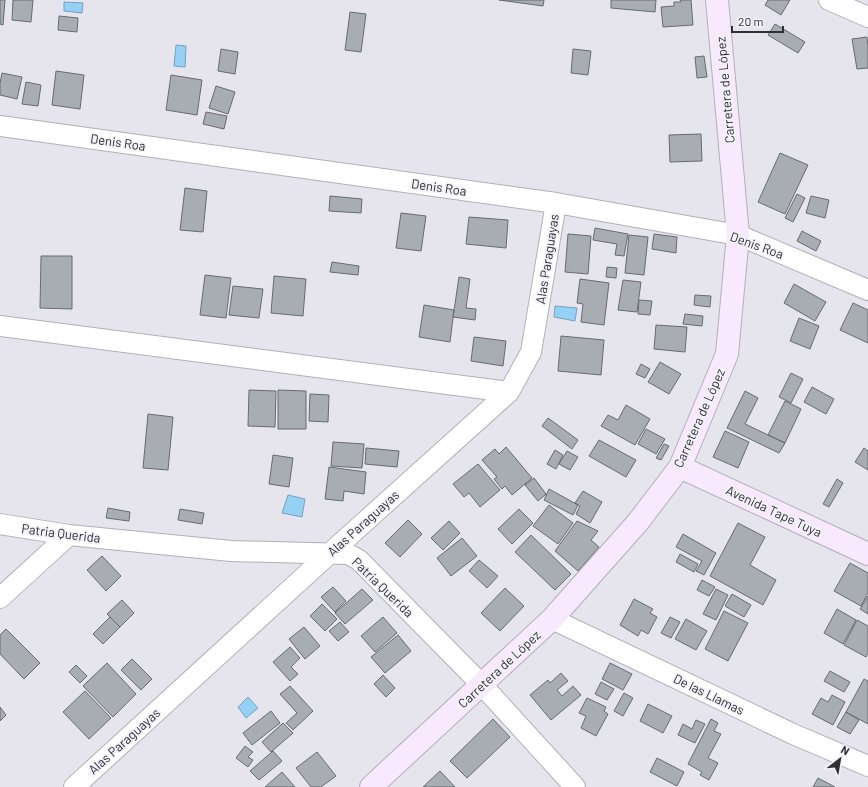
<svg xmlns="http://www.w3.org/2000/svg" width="868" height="787" viewBox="0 0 868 787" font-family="Barlow,sans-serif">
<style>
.water{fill:#95d1f4;stroke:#77a1ba}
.building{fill:#a8acb3;stroke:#676b71}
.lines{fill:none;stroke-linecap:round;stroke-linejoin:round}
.street-casing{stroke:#b0b0b8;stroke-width:22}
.secondary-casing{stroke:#b0b0b8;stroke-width:24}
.street{stroke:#fff;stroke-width:20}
.secondary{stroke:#f8e9fe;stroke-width:22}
.labels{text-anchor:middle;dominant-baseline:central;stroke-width:3.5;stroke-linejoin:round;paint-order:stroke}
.street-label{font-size:13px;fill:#303033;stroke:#f3f2fb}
</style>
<rect width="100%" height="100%" fill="#e6e5ed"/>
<path class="water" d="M64,2L83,3L82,13L64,11Z
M176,45L186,46L185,67L174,66Z
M555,306L577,308L575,321L554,317Z
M288,495L305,499L302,517L282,513Z
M248,697L258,708L246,718L238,707Z"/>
<path class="building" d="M0,0H5L3,25L0,24Z
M13,0H33L31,22L12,20Z
M499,0H544L543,6Z
M611,0H656L655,12L611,8Z
M680,0H691L693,25L663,27L661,7L674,6V2H681Z
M768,0H790L781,15L765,5Z
M350,12L366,14L361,52L345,50Z
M59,16L78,18L77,32L58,30Z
M775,24L805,42L798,53L768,35Z
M867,37L868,46V68L857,69L852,39Z
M221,49L238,52L235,74L218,71Z
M573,49L591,51L588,75L571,73Z
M704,56L707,77L697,78L695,57Z
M56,71L84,75L80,109L52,105Z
M2,73L22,77L17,99L0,95V83Z
M171,75L202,80L197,115L166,110Z
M26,82L41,85L38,106L22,104Z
M216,86L235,92L228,114L209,108Z
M206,112L227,116L224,129L203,124Z
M701,134L702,161L670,162L669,135Z
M780,153L808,165L785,214L758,202Z
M185,188L207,191L203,232L180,230Z
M797,194L805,198L793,222L785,218Z
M330,196L362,199L361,213L329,211Z
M811,196L829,200L825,218L806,213Z
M401,213L426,216L421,251L396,248Z
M469,217L508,220L506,248L466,244Z
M595,228L628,234L624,256L615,255L617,244L593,240Z
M802,231L821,241L816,251L797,241Z
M568,234L591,236L588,274L565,272Z
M654,234L677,237L676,253L652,249Z
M629,235L648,237L644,275L625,273Z
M41,256H72V309L40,308Z
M332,262L359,266L358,275L330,272Z
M607,267L617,268L616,278L606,277Z
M205,275L231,278L226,318L200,315Z
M274,276L306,279L303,316L271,313Z
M459,277L470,279L466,308L476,309L475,320L453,317Z
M580,279L609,283L604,325L581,322L583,304L577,303Z
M623,280L641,282L637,312L618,310Z
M794,284L826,302L815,321L784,303Z
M233,286L263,289L259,318L229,315Z
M695,295L711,296L710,307L694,305Z
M639,300L652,301L650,315L638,314Z
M853,303L868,310V343L840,330Z
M424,305L454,310L450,342L419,337Z
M685,314L703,316L702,326L683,324Z
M799,318L819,326L810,349L790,341Z
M656,325L687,327L685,352L654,349Z
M561,336L604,340L601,375L558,371Z
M474,337L506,341L503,366L471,361Z
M660,362L681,374L669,394L648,382Z
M641,364L650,369L645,378L636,374Z
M791,373L803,379L791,403L779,397Z
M812,387L834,399L826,414L804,402Z
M249,390L276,391L275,427L248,426Z
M278,390L306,391V429H278Z
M745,391L758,398L745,424L785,443L779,453L727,428Z
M310,394L329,395L328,422L309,421Z
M785,401L801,409L785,443L768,435Z
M626,405L650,419L635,445L601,426L608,415L618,420Z
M148,414L173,417L168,470L143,468Z
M548,418L578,440L572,449L542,426Z
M646,429L665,439L656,454L638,444Z
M725,431L749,442L738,468L713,457Z
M599,440L636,460L626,477L589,456Z
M333,442L364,444L362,468L331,466Z
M664,444L669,446L661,460L656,458Z
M506,447L532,478L512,495L505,486L502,489L494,479L497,477L482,460L495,449L499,454Z
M366,448L399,451L397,467L365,464Z
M864,448L868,451V470L855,462Z
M555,450L563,455L556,469L547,464Z
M567,451L578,457L570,470L559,464Z
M273,455L293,458L289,487L269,484Z
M478,464L500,490L480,507L469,493L464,497L453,484Z
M329,467L366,472L364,494L344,491L343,501L325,499Z
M534,478L546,494L538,501L525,485Z
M837,479L843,483L829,507L823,504Z
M549,489L578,505L573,515L544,500Z
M583,491L602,502L590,523L576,514L580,506L575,503Z
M549,505L573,523L558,544L533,526Z
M108,508L130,512L129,521L106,518Z
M180,509L204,513L202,524L178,520Z
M519,509L533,523L512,544L498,529Z
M408,520L422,534L400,557L385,543Z
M449,521L460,533L443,550L431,538Z
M577,521L598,531L591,540L599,547L578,571L555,551Z
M738,523L765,537L750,565L776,580L763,605L710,576Z
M683,534L716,553L704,575L696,571L702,561L676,547Z
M531,535L571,574L555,590L515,552Z
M462,538L477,556L451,576L437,558Z
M680,554L698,564L694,572L676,562Z
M102,556L121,576L106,591L87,570Z
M479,560L498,576L487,588L469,571Z
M850,563L868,573V593L861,606L834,591Z
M702,580L715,587L709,596L697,590Z
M333,587L346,601L335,612L321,597Z
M505,588L524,606L500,631L481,613Z
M362,589L373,600L345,624L335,613Z
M716,589L728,595L716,620L703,614Z
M732,594L751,605L744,617L725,606Z
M868,596V614L860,609Z
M634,599L653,609L650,613L657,617L648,634L641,630L638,636L620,625Z
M122,600L134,613L120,627L107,614Z
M322,604L337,619L325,631L310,616Z
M837,609L856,620L843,644L824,633Z
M724,611L748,623L728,661L705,649Z
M110,617L120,627L103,644L93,634Z
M383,617L397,633L375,652L361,636Z
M670,617L680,622L671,638L661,633Z
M686,619L707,631L696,650L675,639Z
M857,620L868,626V653L866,657L844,645Z
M340,622L349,632L338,641L329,631Z
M304,627L320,646L305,659L289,639Z
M6,629L40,663L24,679L0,654V635Z
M398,635L411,651L385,673L371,657Z
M290,647L300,658L291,667L298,674L290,681L273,662Z
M132,659L152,679L141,690L121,670Z
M107,663L136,694L113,717L83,686Z
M610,663L632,674L623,690L602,679Z
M76,665L87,676L80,683L69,672Z
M830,671L850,682L844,692L824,681Z
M561,673L568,681L557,690L562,696L573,686L581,695L551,720L530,695L548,680L550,683Z
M383,675L395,688L386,697L374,684Z
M864,679L868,681V724L846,712Z
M601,682L614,689L607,700L595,694Z
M290,686L313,711L293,730L286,723L297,713L280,694Z
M85,691L111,718L89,739L63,712Z
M624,693L633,698L623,716L614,711Z
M832,695L845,702L833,725L812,714L821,698L828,702Z
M587,698L606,707L604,711L608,714L596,736L581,728L586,716L579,713Z
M648,704L672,716L663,733L640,721Z
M0,707L6,715L0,721Z
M271,711L280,723L252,745L243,733Z
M846,712L859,720L850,734L837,727Z
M493,719L510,737L467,778L450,761Z
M711,719L718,723L714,731L721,734L708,758L718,763L709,780L700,775L702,772L688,764Z
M696,720L705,724L695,743L678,735L683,724L692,729Z
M283,723L293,733L271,752L262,742Z
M245,746L253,752L248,757L253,760L248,767L236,758Z
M273,751L282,761L259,780L250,771Z
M317,752L336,776L321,787H311L296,768Z
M657,758L684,772L677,786L650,772Z
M440,771L455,787H423Z
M282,772L295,787H265Z
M818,778L835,787H813Z"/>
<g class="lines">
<defs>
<path id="street" d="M829,0L868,17
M0,126L556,203L738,235L868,290
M0,326L509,392
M0,524L69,535L231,551L348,554L359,560L482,685L575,787
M0,598L69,535
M552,619L793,734L868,766
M74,787L329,554L509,392L531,352L556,203"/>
<path id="secondary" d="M680,467L868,554
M371,787L552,619L638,522L680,467L727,354L738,235L717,0"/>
</defs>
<use href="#street" class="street-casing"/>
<use href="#secondary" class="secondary-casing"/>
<use href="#street" class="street"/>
<use href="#secondary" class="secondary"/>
</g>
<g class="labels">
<g class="street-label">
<text transform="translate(725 90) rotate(-95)">Carretera de López</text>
<text transform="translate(118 142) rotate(8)">Denis Roa</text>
<text transform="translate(439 187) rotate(8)">Denis Roa</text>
<text transform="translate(757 245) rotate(20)">Denis Roa</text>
<text transform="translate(547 259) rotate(-81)">Alas Paraguayas</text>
<text transform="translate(699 418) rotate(-66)">Carretera de López</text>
<text transform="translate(774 511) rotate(25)">Avenida Tape Tuya</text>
<text transform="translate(363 523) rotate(-42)">Alas Paraguayas</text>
<text transform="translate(61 533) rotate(7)">Patria Querida</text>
<text transform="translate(383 587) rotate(44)">Patria Querida</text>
<text transform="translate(499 669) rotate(-43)">Carretera de López</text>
<text transform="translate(709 694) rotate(26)">De las Llamas</text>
<text transform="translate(124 741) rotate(-42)">Alas Paraguayas</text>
</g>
</g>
<g transform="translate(840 759) rotate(31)" stroke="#f3f2fb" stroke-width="3" paint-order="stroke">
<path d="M0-3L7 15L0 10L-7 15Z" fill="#303033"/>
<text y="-6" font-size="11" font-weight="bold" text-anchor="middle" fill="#303033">N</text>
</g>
<path d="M732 26v6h51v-6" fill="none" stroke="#303033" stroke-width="2"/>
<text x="738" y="26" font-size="12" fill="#303033" stroke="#f3f2fb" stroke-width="3" paint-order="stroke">20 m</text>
</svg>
